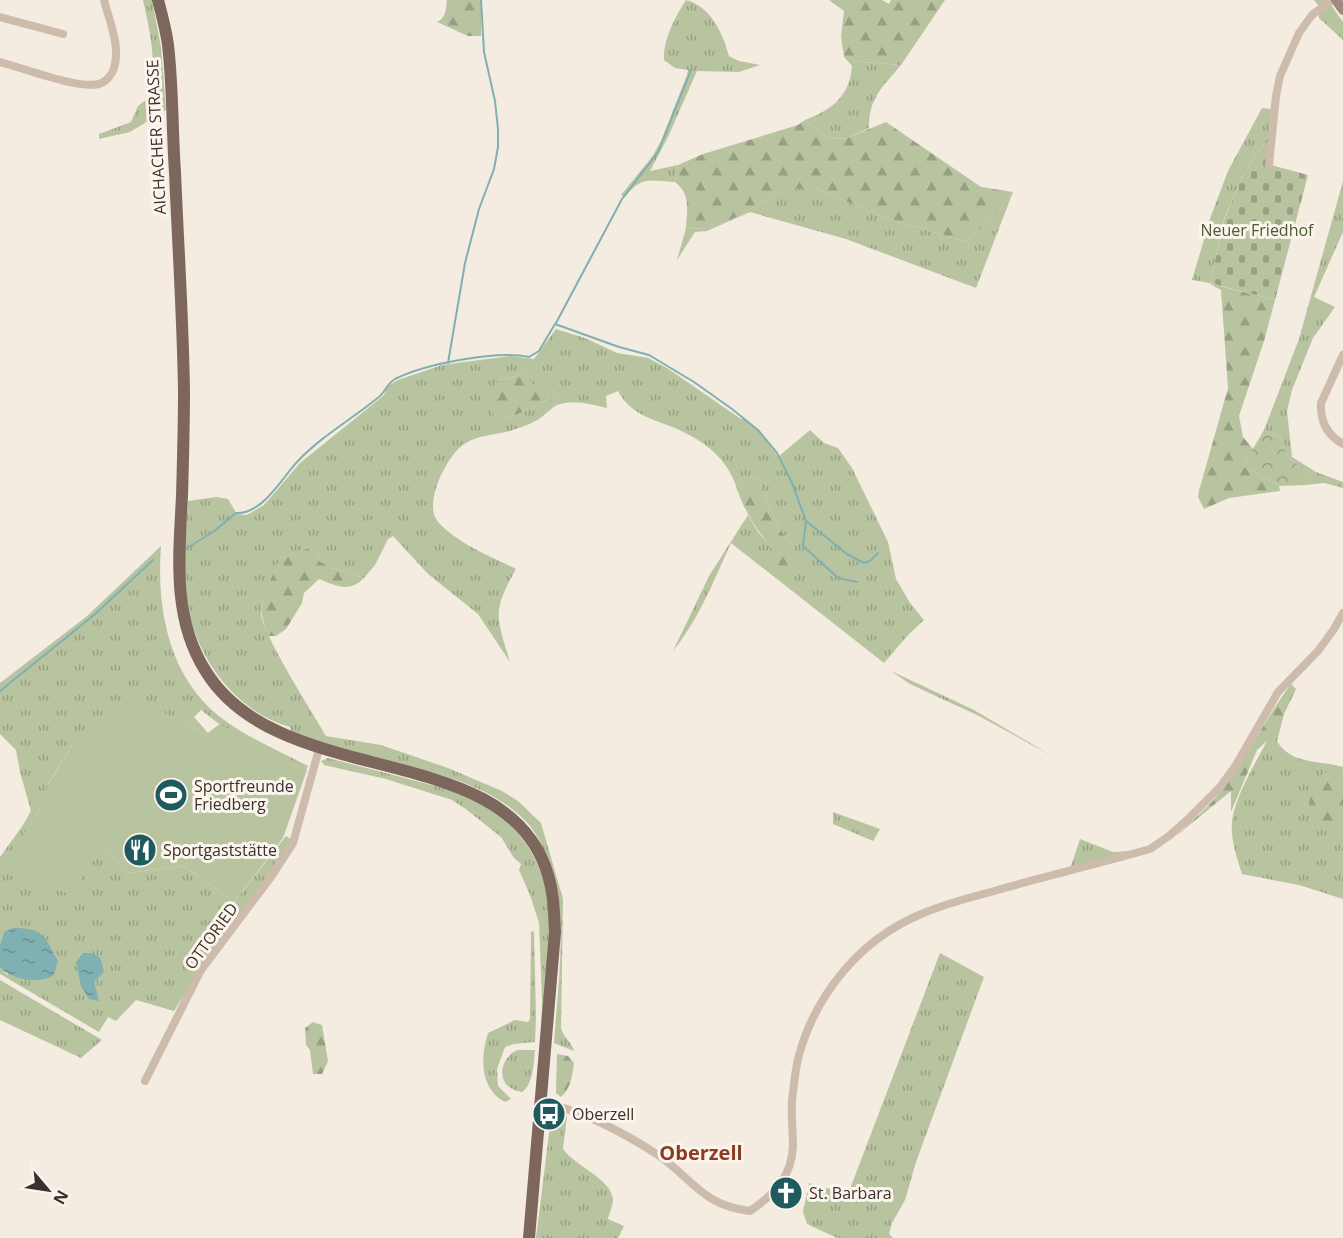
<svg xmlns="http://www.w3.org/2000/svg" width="1343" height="1238" viewBox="0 0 1343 1238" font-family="'Open Sans',sans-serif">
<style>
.grass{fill:url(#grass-tufts);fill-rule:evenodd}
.forest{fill:url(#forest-firs)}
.cemetery{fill:url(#cemetery-stones)}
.park{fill:url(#park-crowns)}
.pitch{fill:#b8c4a0}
.water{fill:url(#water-ripples)}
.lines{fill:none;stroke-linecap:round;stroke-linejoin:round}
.stream{stroke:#7fb0b2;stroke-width:2}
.street{stroke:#cdbbac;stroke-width:8}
.secondary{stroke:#a18a7d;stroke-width:10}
.primary{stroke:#7d675c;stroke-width:12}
.labels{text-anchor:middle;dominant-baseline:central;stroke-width:6;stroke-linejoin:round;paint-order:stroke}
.street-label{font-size:16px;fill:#3b302b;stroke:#fbf5ee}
.park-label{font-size:16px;fill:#4a5a2e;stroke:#fbf5ee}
.poi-label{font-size:16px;fill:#3b302b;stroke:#fbf5ee;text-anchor:start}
.quarter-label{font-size:20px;font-weight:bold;fill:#8c3b22;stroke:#fbf5ee}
</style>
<defs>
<pattern id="grass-tufts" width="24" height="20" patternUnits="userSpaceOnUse" patternTransform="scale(1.5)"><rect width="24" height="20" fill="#b8c4a0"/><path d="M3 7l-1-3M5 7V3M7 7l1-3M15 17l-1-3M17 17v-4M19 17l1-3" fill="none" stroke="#97a083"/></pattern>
<pattern id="forest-firs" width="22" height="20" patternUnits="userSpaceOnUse" patternTransform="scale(1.5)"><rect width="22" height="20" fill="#b8c4a0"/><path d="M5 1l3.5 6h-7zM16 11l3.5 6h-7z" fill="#97a083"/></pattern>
<pattern id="cemetery-stones" width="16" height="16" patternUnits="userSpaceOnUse" patternTransform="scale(1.5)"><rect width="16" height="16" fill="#b8c4a0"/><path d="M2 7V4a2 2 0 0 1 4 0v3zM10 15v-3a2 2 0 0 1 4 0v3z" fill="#97a083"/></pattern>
<pattern id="park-crowns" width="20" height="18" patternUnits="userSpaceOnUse" patternTransform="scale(1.5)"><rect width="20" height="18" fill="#b8c4a0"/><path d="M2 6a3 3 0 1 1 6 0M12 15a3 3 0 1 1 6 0" fill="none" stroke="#97a083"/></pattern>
<pattern id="water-ripples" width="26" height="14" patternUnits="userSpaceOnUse" patternTransform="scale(1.5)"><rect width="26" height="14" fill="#7fb0b2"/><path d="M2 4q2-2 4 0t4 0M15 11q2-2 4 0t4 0" fill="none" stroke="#699091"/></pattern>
</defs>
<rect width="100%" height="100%" fill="#f4ebe1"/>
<path class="grass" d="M143,0H152L161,47L166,110L130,132L99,139V134L131,122L138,106L151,96C156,59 151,36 143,0Z
M686,0C710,6 723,33 729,56L739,61L760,65L739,72L697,71L668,137L650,171L678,165L675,182C650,181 642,175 625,197L621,195L652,157L661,141L687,75L688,70L675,68L664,60C663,40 675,17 686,0Z
M1314,0H1327L1329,2L1343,22V40L1319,18L1318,5Z
M844,57L862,62L901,65C882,88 869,97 869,128L847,138L829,139L805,120C831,110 850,97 852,66Z
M1262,108L1273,109L1271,133L1242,177L1224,219L1210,283L1192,280L1211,216L1228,171Z
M1343,181V232L1314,297L1335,307L1313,338L1292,390L1287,411L1292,457L1316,472L1343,482V488L1324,483L1305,485L1311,472L1288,458L1280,437L1264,430L1299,339Z
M791,188H815L881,216L966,242L995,216L1013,192L976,288L846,239L750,212L707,231L695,232L677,260L686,228L707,229L737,217L770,197Z
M556,329L585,338L617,353L648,358L667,368L741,419L743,418L758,430L778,457L810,430L824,443L838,448L852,468L888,542L896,579L910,603L924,620L908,635L884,663L731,543C714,580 699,619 673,651L709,576L748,515C763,543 769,545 799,554L779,528L758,479L748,474L735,483C724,455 702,440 675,428C652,419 630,414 618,391L606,396L607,408C590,404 574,399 557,405C551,408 545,415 539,419C531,424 519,428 510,431C495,435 479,435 466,443C448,452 422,505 438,522C458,544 490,556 516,569C492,612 496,616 510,662L478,614L428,574L393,536L388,539L375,565L364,578L332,568L319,561L317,554L306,549L280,559C274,575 261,596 261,612C260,631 313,713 326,736L381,745L448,768L502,791L518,801L541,823L563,899L561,1028C563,1037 572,1042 574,1051L554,1043C557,997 564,948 559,902C557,881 544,843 530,826C495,785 434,773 384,759C353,751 322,743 292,734L290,727C233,711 194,654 186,598C182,566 186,532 188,501L216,497L228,499L237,514L247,515L264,505L300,463L383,396L388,386L398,380L442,365L510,356L534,359ZM523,372L536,389L557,397C534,404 521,418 496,418L499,380L511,378Z
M161,546C156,612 170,683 227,722C251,739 281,752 308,766L306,770L223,727L201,710L194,717L208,733L205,735L185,722L74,742L48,784L76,803H45L40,808L8,862L103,844L127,873L184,866L234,902L286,836L292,840L279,862L216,945L174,1011L136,1000L116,1021L108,1017L99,1032L0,974V968L8,975L4,932L0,944V857L23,825L31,811L20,772L16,750L0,734V683L86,617Z
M891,671L974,710L1052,756L979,716L910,684Z
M1267,741H1277C1291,765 1319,760 1343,767L1341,827L1343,826V899L1299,885L1242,874C1238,861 1233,847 1232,833C1229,805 1254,766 1267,741Z
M328,758C359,766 390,774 420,782C442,788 466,793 485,805C531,835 551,878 551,933C550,967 544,1003 541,1037L542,1000L539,923L530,895L519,870L521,864L514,858L501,837L467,810L452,800L386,779L324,765L321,761Z
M833,812L880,829L873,841L833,824Z
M1080,839L1113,852L1134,851L1070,869Z
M534,931L536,1018L535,1042L514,1044L505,1047L497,1069L498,1086L511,1099L505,1102C480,1089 480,1058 488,1033L515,1020L528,1022L530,1019L531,932Z
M940,953L984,977L916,1162L905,1200L892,1223L889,1234L893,1238H837L807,1224L803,1212L809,1183L848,1194Z
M0,980L102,1040L81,1058L0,1020Z
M517,1050H535C534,1063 533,1085 522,1092C496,1089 497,1060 517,1050Z
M557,1111L567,1116L563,1149C576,1167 612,1179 613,1200C613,1205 609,1214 608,1219L624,1226L618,1238H536L551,1118L553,1112Z"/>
<path class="forest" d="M447,0H482L481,36H468L437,22C446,18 446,9 447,0Z
M829,0H882L889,4L891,0H945L901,65L862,62L844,57L841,37L844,11Z
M805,120L829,139L847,138L886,122L981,187L1013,192L995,216L966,242L881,216L815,188L791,189L770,197L737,217L707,229L686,228C687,210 691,194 675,182L678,165L703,154L798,125Z
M1208,283L1275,300L1264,341L1239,416L1243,437L1253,449L1243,466L1279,486L1280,491L1229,498L1204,509L1198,497L1199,491L1228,388L1221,290Z
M523,372L536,388L555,385L557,397C534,404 521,418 496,418L487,405L491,390L499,380L511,378Z
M748,474L758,479L779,528L799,554L792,575L770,562V545C753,526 743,508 735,483Z
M306,549H311L317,554L319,561L332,568L364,578C349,593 337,586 319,579L304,593L302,603L286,629L276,636H267L261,611L263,596L280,559Z
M1291,684L1296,689L1284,714L1277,741H1267L1257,750L1231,812V791L1176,836C1189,823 1204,811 1216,797C1245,763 1264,720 1291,684Z
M1325,772L1343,776V826L1341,827L1325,828L1309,814C1309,796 1311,784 1325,772Z
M313,1022L322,1025L328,1061L322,1074H313L310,1050L306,1045L305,1028Z
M557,1054L568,1056L574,1063C572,1077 571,1088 561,1097L556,1093Z"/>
<path class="cemetery" d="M1271,133L1267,164L1308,175L1275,300L1210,283L1224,220L1242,177Z"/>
<path class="park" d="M1264,430L1280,437L1288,458L1311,472L1305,485L1279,486L1243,466Z"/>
<path class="pitch" d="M145,704L185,722L205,735L220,724L307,770L283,838L234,902L184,866L127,873L103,844L71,896L7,862L40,808L49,783L74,742L94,718L123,708Z"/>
<path class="water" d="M13,928C44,928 44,936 58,961L54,975C38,985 14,980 0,968V944L4,932Z
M83,953H92L100,958L104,972L94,982L99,1001L89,999L81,986L76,962Z"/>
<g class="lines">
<path class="stream" d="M556,323L622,199L658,152L691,70
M448,363L465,263L479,209L494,169L498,147V129L495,101L484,52L481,0
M806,521L803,546L838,578L857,582
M187,548L213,532L236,513C263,514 281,479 297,462C321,436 354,418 380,396C386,390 387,384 395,379C425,364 496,350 529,357L539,351L555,324L619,347L649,355L694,382L732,409L758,430L777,453L792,483L806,521L847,554L864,563L870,561L878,553
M0,691L94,615L153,560"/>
<path class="street" d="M0,17L63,34
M0,62C23,68 77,89 99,84C106,82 112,75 114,68C121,47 109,20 104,0
M1269,165L1276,96L1280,76L1299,33L1312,15L1332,0
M1343,355L1321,403C1320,421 1327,435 1343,444
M145,1081L201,970L271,877L293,843L319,749
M541,1102C582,1111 623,1132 658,1155C694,1180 702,1205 750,1211C774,1195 792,1176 793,1146C793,1131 791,1115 792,1100C794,1086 795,1069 799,1055C816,994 860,940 919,915C945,903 974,897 1001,889C1051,875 1101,863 1150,849L1169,836L1188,819L1220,787L1236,765L1278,692L1318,651L1334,629L1343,613"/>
<path class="secondary" d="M1336,0L1343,10"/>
<path class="primary" d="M158,0C162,15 166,30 168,45C173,87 172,130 175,172C178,245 183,319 184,392C184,426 183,461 182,496C179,556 172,617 205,670C279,793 508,736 548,875C554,894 554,913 555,932L529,1238"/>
</g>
<defs>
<symbol id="stadium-disc" viewBox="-11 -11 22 22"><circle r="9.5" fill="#1f5a5e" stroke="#fbf5ee"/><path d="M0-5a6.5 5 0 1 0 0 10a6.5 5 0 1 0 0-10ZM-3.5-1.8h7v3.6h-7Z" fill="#fff"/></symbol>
<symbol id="restaurant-disc" viewBox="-11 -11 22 22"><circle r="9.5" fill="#1f5a5e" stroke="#fbf5ee"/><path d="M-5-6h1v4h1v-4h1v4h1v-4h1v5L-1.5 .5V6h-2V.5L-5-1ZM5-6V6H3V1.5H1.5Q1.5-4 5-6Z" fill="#fff"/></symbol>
<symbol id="bus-disc" viewBox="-11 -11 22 22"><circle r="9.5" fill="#1f5a5e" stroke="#fbf5ee"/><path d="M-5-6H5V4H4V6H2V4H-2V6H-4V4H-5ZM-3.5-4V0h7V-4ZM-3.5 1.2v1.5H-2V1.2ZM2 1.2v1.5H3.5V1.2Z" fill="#fff"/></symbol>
<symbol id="church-disc" viewBox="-11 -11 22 22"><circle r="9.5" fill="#1f5a5e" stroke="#fbf5ee"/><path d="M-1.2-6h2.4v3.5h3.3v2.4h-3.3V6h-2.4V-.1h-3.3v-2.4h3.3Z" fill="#fff"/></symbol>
</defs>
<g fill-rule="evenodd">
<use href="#stadium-disc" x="152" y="776" width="38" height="38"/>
<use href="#restaurant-disc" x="121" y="831" width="38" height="38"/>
<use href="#bus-disc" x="530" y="1095" width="38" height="38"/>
<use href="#church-disc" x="767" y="1174" width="38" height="38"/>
</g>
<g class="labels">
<g class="street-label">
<text transform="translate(156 137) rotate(-93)">AICHACHER STRASSE</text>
<text transform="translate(211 936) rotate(-54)">OTTORIED</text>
</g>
<g class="park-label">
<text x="1257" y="230">Neuer Friedhof</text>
</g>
<g class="poi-label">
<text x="194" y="786">Sportfreunde<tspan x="194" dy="18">Friedberg</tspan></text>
<text x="163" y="850">Sportgaststätte</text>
<text x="572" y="1114">Oberzell</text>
<text x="809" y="1193">St. Barbara</text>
</g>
<g class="quarter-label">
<text x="701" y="1152">Oberzell</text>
</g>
</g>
<g transform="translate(48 1190) rotate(119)" stroke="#fbf5ee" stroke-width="4.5" paint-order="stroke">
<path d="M0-4.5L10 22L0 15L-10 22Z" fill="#3b302b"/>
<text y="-9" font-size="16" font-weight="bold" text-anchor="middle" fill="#3b302b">N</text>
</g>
</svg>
